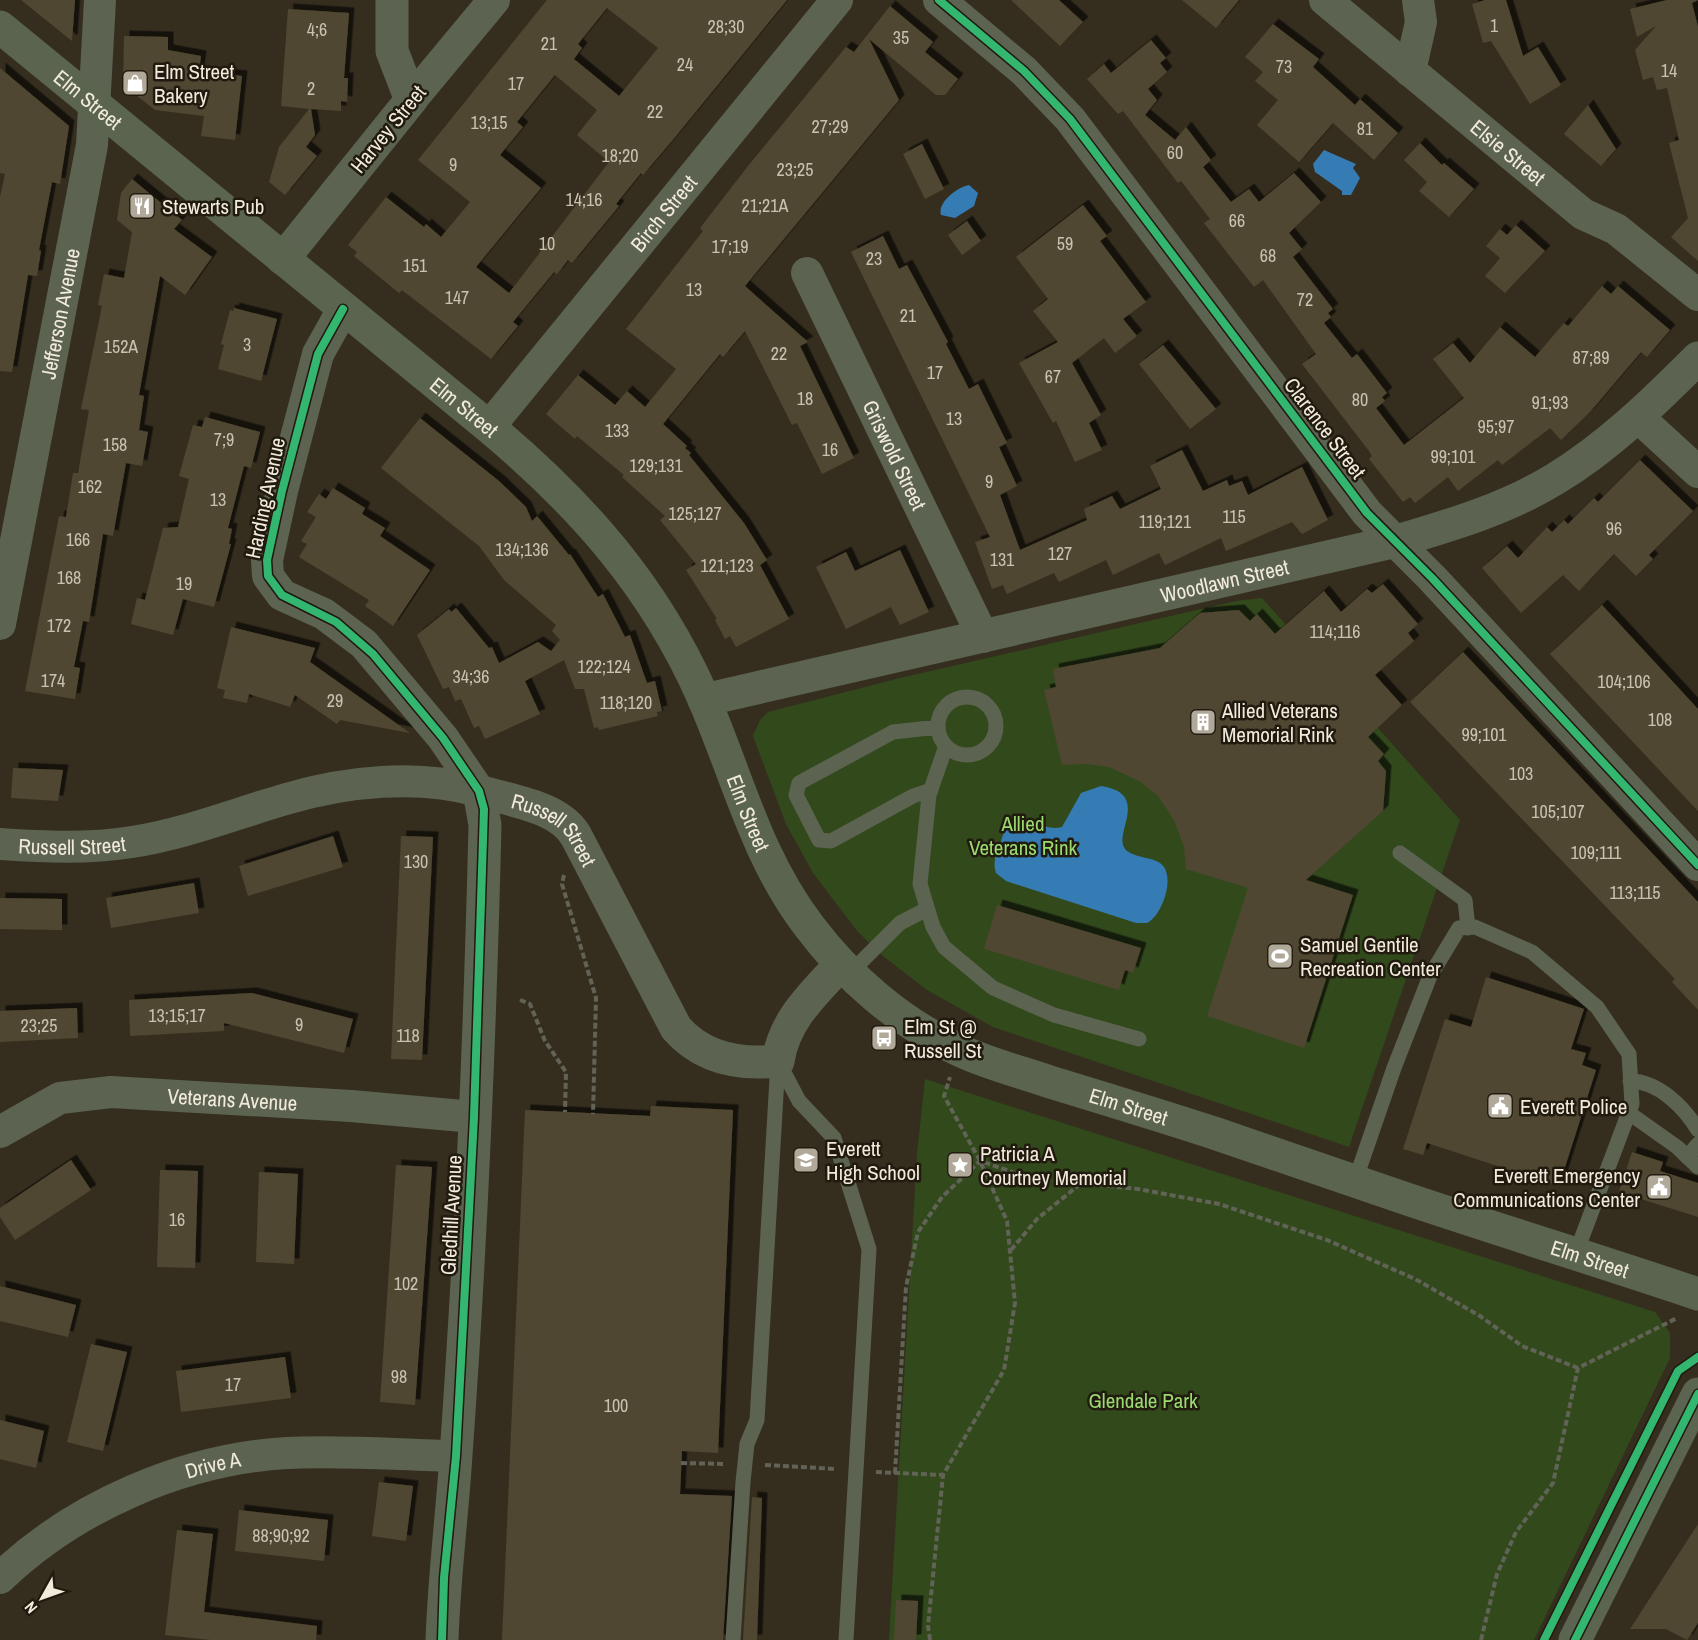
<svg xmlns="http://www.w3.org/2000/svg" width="1698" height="1640" viewBox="0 0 1698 1640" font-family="'Archivo Narrow',sans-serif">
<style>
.green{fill:#32491c}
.water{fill:#367cb4}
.building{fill:#504730;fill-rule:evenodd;filter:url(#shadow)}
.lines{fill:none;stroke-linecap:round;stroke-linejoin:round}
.path{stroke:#616356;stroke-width:4;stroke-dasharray:6 3;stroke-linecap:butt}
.service{stroke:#5c6351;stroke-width:15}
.minor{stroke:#5c6351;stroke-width:32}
.tertiary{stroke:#5c6351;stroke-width:33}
.secondary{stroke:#5a644f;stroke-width:33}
.cycleway-casing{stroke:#201a0f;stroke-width:11}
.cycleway{stroke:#33b770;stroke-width:8}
.labels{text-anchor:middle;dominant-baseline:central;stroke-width:5;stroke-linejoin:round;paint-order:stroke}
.number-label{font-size:18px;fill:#cac1b0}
.poi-label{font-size:21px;fill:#f2eadb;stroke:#201a0f;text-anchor:start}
.street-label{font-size:21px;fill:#f2eadb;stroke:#201a0f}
.park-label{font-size:21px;fill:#9ada6f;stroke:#201a0f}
</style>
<defs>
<filter id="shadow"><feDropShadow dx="5.5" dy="-5.5" stdDeviation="0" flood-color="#0009"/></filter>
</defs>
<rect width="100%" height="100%" fill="#352e1f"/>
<path class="green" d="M1262,598L1460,820L1349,1147L993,1027L927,990L883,956L858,932L813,873L786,824L753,736L760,720L768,712L900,678L1236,601Z
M925,1079L1655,1312L1670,1333V1358L1534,1640H889L917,1153Z"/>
<path class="water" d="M1324,150L1356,164L1353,168L1360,178L1351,195H1342V191L1315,172L1313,164Z
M969,185L978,193L974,206L955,218L941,215C937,203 957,187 969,185Z
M1101,786C1148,793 1118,828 1123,845C1127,858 1150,856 1160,863C1177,875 1162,916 1147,923H1136L1006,881L996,873C992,861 997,852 1001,841C1015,796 1035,834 1062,827L1081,793Z"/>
<path class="building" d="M21,0H75L72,41Z
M547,0H787L676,136L643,175L641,173L616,204L619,206L572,263L568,260L557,274L554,272L513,322L518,326L491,359L402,290L399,293L382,279L354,256L357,252L348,245L386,197L424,227L426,224L441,237L470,202L418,160ZM607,8L658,48L619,96L574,59L582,48L578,44ZM555,75L597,110L577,135L609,162L509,293L476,267L541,188L500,155L523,127L517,122Z
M1011,0H1059L1083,22L1060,46Z
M1182,0H1239L1216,28Z
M1485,0H1506L1523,56L1538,47L1561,85L1530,104L1491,41L1483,43L1472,4Z
M1667,0H1698L1692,3L1698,27V261L1671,237L1688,218L1669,143L1679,140L1667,88L1657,90L1653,77L1643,80L1635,50L1656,26L1637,37L1630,9Z
M890,6L933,42L925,52L958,79L945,95H936L869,39L899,100L745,286L808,342L800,346L854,458L822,474L797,423L792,425L745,331L723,357L720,354L663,424L687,446L685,448L691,453L689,455L744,523L767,560L760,565L789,619L736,647L730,636L725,639L715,620L717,619L686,570L696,564L660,520L665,516L622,477L624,475L577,436L575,439L546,414L578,375L615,405L627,391L645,407L676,369L626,329L703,231L700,228L748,166L846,47L854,52Z
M288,9L349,13L344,78H348L347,102L341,101V111L311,109L315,135L306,147L317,156L285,195L269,182L279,147L309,109L281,106Z
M1273,24L1319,59L1313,67L1355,105L1360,99L1398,133L1374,160L1333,123L1299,162L1257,125L1278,100L1255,81L1263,72L1245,57Z
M124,36L168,37V50L201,56L199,71L242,76L235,140L201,136L204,116L155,110L123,85Z
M1151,40L1166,58L1160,63L1167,72L1148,89L1157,100L1145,115L1175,140L1186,127L1211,160L1203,167L1231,202L1249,189L1259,202L1294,173L1321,202L1289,233L1302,249L1293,257L1333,309L1328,313L1331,317L1324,323L1352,358L1357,354L1387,393L1382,397L1385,401L1376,408L1404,445L1464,398L1433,359L1453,343L1470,363L1500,327L1535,357L1564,323L1568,326L1602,286L1611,294L1618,286L1670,330L1647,357L1641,352L1590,412L1561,440L1550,428L1502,465L1498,460L1458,491L1448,477L1415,503L1410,497L1403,502L1369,459L1372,456L1369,451L1302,364L1316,354L1263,280L1254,287L1204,223L1210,219L1181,181L1178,183L1123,111L1118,114L1087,79L1104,64L1111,73Z
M0,68L69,126L60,184L52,182L39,250L41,251L37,276L28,275L12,372L0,371V197L5,174L0,173Z
M1588,105L1616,149L1601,166L1564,134Z
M1420,143L1442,165L1444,163L1474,189L1449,217L1419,191L1427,182L1404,160Z
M922,144L944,189L925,199L903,154Z
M132,179L182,220L174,229L212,257L185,295L160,276L139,395L144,396L139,430L148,432L142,466L126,463L113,536L103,534L89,622L83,621L74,667L80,668L75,699L25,691L59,516L66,517L73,473H78L89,410L81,409L102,306L98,305L104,274L124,278L132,232L117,220L121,193Z
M1083,205L1107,236L1100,241L1146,302L1123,319L1137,336L1115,353L1104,338L1072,363L1101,415L1089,423L1102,450L1075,462L1056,421L1053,423L1019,363L1058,342L1033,311L1048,299L1016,257Z
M967,221L981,241L962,255L948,235Z
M1516,225L1545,251L1505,293L1485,276L1500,258L1486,246L1500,229L1507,235Z
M883,236L899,269L907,265L948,342L946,344L969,389L978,384L1007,443L999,447L1017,486L1000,495L1020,550L1087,520L1084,509L1112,496L1120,509L1161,489L1150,466L1182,450L1203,491L1227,480L1229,486L1242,481L1248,495L1302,467L1328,520L1302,534L1292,522L1226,551L1221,538L1165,565L1159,553L1113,575L1106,560L1059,582L1054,573L1007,594L1003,585L992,589L975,542L990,537L851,252Z
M234,308L277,319L261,381L218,369L224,345L221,344L230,310L233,311Z
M1163,345L1216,409L1190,429L1139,364Z
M205,417L260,432L251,468L244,466L228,528L232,529L229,544H231L214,607L183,599L173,635L131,624L137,598L145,600L163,528L178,527L189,479L179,476L193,425L202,427Z
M420,418L499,481L526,507L532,521L537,516L569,555L570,554L598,597L603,594L625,637L630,635L647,683L655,681L662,711L657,712L658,716L599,730L598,727L594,728L584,689H575L564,660L525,681L540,714L485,739L479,726L474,728L461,699L455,701L449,687L443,689L417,635L449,609L451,612L456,608L489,648L492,647L499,663L538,642L551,651L560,640L552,631L556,625L504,580L479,546L381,468Z
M1640,460L1693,511L1649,555L1653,559L1636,576L1614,554L1579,591L1563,575L1521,613L1482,568L1507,546L1518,558L1547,527L1552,532L1564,520L1568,524L1594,498L1598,502Z
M333,488L365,508L362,514L385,528L380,536L430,570L393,626L365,606L369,600L299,557L307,544L301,541L316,517L307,512L319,494L326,499Z
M900,550L929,612L900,625L891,607L846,629L816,567L846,552L855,571Z
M1383,584L1418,624L1408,633L1414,641L1375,675L1402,705L1368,737L1384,754L1378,761L1386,771L1383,811L1306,880L1353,895L1304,1048L1207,1016L1248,888L1186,869L1184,847L1174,820L1158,796L1141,782L1109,767L1087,764L1062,765L1044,690L1056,687L1053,669L1160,648L1200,613L1239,610L1250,621L1257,614L1275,634L1324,591L1341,612L1367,589L1372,593Z
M1602,605L1698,709V811L1550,654Z
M231,627L315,648L310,662L410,733L340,720L337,724L295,695L290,707L249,694L247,703L223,698L225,690L217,688Z
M1463,652L1698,902V1010L1672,982L1675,979L1410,702Z
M13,768L63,770L58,801L11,798Z
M333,836L343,867L248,896L239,866Z
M401,836L433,837L422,1060L391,1059Z
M194,883L199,913L111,928L106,898Z
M0,898L62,899V930L0,929Z
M997,905L1141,948L1133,973L1125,970L1119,990L984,949Z
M1486,977L1584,1009L1571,1049L1586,1053L1582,1065L1596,1070L1559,1186L1427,1143L1423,1155L1403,1149L1445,1019L1471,1027Z
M252,993L353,1019L344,1053L224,1023V1031L130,1036L129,1000Z
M77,1008L78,1038L0,1042V1011Z
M651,1106L733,1110L718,1453L682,1451L680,1494L732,1496L723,1640H502L525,1110L650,1116Z
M1632,1152L1663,1162L1660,1171L1698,1183V1217L1619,1192Z
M71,1160L91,1190L15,1240L0,1217V1208Z
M396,1165L432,1167L415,1405L380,1402Z
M160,1170L198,1171L195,1268L157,1267Z
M259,1172L298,1174L294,1264L256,1262Z
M0,1286L76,1305L68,1337L0,1321Z
M91,1344L127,1352L103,1451L67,1442Z
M285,1357L291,1398L181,1412L176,1371Z
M0,1420L44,1431L36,1468L0,1459Z
M379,1482L413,1486L406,1541L372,1536Z
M752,1497L762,1498L757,1640H743Z
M239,1510L328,1520L324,1561L235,1551Z
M1698,1524V1623L1687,1640L1666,1629H1630Z
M177,1530L213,1534L204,1612L317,1626L316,1640H211L165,1635Z
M896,1600L918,1601L916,1640H894Z"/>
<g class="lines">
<path class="path" d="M564,875L562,884L596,998L593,1114
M520,1000L530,1004L545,1041L566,1072L565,1112
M1011,1250L1037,1219L1079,1185
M681,1463L725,1464
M765,1465L836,1469
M876,1472L943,1475L1004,1370L1015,1303L1007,1221L980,1161L944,1096L950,1077
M895,1473L906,1287L918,1232L942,1197L980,1161L1030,1178L1138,1189L1219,1204L1327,1240L1415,1279L1480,1316L1522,1346L1578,1368
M930,1640L928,1626L943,1475
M1481,1640L1497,1574L1516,1532L1553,1483L1578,1368L1677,1318"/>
<path class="service" d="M938 726a29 29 0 1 1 58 0a29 29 0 1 1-58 0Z
M946,746L929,795L920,884L933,927L944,947L993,988L1054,1015L1139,1039
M931,790L913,796L831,841L819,840L796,795L799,783L893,732L938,727
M1400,853L1465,900L1468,928
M850,973L900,923L927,909
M1630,1081C1658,1081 1684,1107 1698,1130
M1629,1113L1677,1147L1698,1167
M1687,1157L1698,1144
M1355,1181L1394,1068L1430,976L1459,928L1475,927L1532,952L1597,1007L1629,1054L1632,1104L1576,1253
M733,1640L743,1482L747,1444L757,1420L778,1061L799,1101L834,1138L869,1249L846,1640"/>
<g class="minor">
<path d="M939,0L1024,71L1070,119L1367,513L1432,578L1698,865"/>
<path id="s1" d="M1325,0L1583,214L1616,229L1698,295"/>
<path d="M1410,71L1421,22L1418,0"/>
<path d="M411,100L494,0"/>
<path id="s2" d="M807,273L983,637"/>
<path d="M343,309L318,354L282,491L267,560L268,576L282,595L324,614L364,644L443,738L479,791"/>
<path d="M1638,417L1698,472"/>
<path id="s3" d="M489,427L837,0"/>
<path id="s4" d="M0,624L92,145L100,0"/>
<path id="s5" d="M0,844C44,847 88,849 132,842C185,834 234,814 286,799C347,781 417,774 479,791"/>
<path id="s6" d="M0,1132L60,1098L111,1092L351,1106L474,1117"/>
<path id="s7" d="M0,1578C75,1506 184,1459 287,1453C343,1450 400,1455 456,1456"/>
</g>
<g class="tertiary">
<path d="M283,259L411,100L392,51V0"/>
<path id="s8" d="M704,700L1397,541C1451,525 1506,509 1555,479C1608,447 1654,402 1698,358"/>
<path id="s9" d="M479,791C510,801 559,806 576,836L676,1028C702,1058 740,1065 778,1061C784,1020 814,993 841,964"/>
<path d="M442,1640C444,1578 452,1517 456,1455C471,1245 480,1035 485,825L479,791"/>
</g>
<g class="secondary">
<path id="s10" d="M0,27L489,427C581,504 654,586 703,697C737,775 756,857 809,926C848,978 901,1024 961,1051C989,1064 1021,1072 1050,1082C1106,1099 1162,1116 1217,1134C1280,1155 1342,1177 1404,1198C1502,1231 1600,1261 1698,1294"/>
<path d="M1575,1640L1698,1394"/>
</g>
<defs>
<path id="cycleway" d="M939,0L1024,71L1070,119L1367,513L1432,578L1698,865
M343,309L318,354L282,491L267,560L268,576L282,595L336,622L373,654L443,738L479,791L484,809L474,1117L456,1456L444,1578L442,1640
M1544,1640L1678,1371L1698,1357
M1575,1640L1698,1394"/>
</defs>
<use href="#cycleway" class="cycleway-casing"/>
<use href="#cycleway" class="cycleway"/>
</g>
<defs>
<symbol id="shop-square" viewBox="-11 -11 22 22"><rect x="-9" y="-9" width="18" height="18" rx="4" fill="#b0a899" stroke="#201a0f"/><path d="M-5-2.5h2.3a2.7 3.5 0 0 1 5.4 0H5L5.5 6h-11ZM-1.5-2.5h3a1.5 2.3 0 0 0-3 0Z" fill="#fff"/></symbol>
<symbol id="restaurant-square" viewBox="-11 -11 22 22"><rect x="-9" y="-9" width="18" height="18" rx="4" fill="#b0a899" stroke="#201a0f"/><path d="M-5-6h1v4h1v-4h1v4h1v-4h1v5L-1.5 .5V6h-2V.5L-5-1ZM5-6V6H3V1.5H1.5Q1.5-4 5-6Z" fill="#fff"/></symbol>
<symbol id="building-square" viewBox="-11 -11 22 22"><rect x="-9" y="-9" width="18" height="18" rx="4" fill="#b0a899" stroke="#201a0f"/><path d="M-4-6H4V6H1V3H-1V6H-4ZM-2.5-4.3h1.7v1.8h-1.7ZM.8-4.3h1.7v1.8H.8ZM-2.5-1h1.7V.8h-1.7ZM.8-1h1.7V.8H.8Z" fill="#fff"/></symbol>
<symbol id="stadium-square" viewBox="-11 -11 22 22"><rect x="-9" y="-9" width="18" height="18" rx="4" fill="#b0a899" stroke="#201a0f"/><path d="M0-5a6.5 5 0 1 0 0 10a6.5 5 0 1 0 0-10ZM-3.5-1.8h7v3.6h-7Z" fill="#fff"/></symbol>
<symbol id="bus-square" viewBox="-11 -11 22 22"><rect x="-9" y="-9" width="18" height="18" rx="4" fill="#b0a899" stroke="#201a0f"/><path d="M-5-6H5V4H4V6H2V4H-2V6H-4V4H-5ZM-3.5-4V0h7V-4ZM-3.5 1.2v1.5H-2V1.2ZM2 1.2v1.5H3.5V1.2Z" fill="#fff"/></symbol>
<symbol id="civic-square" viewBox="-11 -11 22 22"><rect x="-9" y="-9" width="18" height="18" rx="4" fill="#b0a899" stroke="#201a0f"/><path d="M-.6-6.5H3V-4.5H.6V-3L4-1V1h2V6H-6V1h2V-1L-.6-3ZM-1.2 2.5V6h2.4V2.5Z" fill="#fff"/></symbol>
<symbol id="school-square" viewBox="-11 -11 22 22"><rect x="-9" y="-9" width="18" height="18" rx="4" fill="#b0a899" stroke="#201a0f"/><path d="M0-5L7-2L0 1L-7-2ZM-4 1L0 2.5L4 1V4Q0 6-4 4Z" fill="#fff"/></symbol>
<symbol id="sight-square" viewBox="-11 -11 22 22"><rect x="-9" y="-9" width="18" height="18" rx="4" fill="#b0a899" stroke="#201a0f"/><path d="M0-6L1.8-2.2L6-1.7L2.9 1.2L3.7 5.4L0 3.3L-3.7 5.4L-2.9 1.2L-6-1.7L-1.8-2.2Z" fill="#fff"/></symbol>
</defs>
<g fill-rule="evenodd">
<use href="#shop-square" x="120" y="68" width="30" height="30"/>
<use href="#restaurant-square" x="127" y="191" width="30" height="30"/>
<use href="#building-square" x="1188" y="707" width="30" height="30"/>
<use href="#stadium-square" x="1265" y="941" width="30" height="30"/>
<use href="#bus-square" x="869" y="1023" width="30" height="30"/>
<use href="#civic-square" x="1485" y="1091" width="30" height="30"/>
<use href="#school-square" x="791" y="1145" width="30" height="30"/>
<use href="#sight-square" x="945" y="1150" width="30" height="30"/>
<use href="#civic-square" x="1644" y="1172" width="30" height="30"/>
</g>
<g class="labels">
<g class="number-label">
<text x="1494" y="25">1</text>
<text x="726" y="26">28;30</text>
<text x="317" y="29">4;6</text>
<text x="901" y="37">35</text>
<text x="549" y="43">21</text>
<text x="685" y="64">24</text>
<text x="1284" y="66">73</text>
<text x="1669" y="70">14</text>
<text x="516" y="83">17</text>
<text x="311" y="88">2</text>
<text x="655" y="111">22</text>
<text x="489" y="122">13;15</text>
<text x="830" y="126">27;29</text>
<text x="1365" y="128">81</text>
<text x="1175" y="152">60</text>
<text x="620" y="155">18;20</text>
<text x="453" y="164">9</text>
<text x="795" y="169">23;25</text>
<text x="584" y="199">14;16</text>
<text x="765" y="205">21;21A</text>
<text x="1237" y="220">66</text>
<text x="547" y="243">10</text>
<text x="1065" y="243">59</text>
<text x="730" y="246">17;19</text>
<text x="1268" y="255">68</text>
<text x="874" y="258">23</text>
<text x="415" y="265">151</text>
<text x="694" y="289">13</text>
<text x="457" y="297">147</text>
<text x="1305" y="299">72</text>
<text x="908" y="315">21</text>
<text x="247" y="344">3</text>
<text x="121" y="346">152A</text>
<text x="779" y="353">22</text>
<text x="1591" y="357">87;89</text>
<text x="935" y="372">17</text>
<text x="1053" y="376">67</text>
<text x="805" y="398">18</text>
<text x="1360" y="399">80</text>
<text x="1550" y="402">91;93</text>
<text x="954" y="418">13</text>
<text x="1496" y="426">95;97</text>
<text x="617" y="430">133</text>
<text x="224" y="439">7;9</text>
<text x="115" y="444">158</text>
<text x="830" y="449">16</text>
<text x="1453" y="456">99;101</text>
<text x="656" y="465">129;131</text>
<text x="989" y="481">9</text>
<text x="90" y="486">162</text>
<text x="218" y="499">13</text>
<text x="695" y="513">125;127</text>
<text x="1234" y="516">115</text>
<text x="1165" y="521">119;121</text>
<text x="1614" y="528">96</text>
<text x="78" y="539">166</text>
<text x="522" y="549">134;136</text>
<text x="1060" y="553">127</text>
<text x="1002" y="559">131</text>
<text x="727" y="565">121;123</text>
<text x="69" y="577">168</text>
<text x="184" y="583">19</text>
<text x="59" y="625">172</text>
<text x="1335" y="631">114;116</text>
<text x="604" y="666">122;124</text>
<text x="471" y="676">34;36</text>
<text x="53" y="680">174</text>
<text x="1624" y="681">104;106</text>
<text x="335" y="700">29</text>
<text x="626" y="702">118;120</text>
<text x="1660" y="719">108</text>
<text x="1484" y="734">99;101</text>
<text x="1521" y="773">103</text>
<text x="1558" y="811">105;107</text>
<text x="1596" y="852">109;111</text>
<text x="416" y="861">130</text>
<text x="1635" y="892">113;115</text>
<text x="177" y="1015">13;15;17</text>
<text x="299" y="1024">9</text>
<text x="39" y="1025">23;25</text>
<text x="408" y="1035">118</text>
<text x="177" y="1219">16</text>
<text x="406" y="1283">102</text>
<text x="399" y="1376">98</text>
<text x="233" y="1384">17</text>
<text x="616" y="1405">100</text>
<text x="281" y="1535">88;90;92</text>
</g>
<g class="poi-label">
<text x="154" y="71">Elm Street<tspan x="154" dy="24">Bakery</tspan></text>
<text x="162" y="206">Stewarts Pub</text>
<text x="1222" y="710">Allied Veterans<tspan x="1222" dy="24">Memorial Rink</tspan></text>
<text x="1300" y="944">Samuel Gentile<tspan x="1300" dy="24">Recreation Center</tspan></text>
<text x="904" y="1026">Elm St @<tspan x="904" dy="24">Russell St</tspan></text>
<text x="1520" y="1106">Everett Police</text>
<text x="826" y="1148">Everett<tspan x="826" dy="24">High School</tspan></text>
<text x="980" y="1153">Patricia A<tspan x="980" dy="24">Courtney Memorial</tspan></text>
<text x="1640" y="1175" text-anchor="end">Everett Emergency<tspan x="1640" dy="24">Communications Center</tspan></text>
</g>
<g class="street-label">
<text stroke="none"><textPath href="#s10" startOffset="114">Elm Street</textPath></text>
<text transform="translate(388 129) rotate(-51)">Harvey Street</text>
<text stroke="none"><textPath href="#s1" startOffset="238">Elsie Street</textPath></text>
<text stroke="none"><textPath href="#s3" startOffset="276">Birch Street</textPath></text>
<text stroke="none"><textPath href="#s4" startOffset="316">Jefferson Avenue</textPath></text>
<text stroke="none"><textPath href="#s10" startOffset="600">Elm Street</textPath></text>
<text transform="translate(1325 428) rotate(53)">Clarence Street</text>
<text stroke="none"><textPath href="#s2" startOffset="202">Griswold Street</textPath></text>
<text transform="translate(265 498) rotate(-78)">Harding Avenue</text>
<text stroke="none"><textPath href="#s8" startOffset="534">Woodlawn Street</textPath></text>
<text stroke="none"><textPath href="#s10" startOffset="1104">Elm Street</textPath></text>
<text stroke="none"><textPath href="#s9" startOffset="88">Russell Street</textPath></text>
<text stroke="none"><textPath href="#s5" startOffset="72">Russell Street</textPath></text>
<text stroke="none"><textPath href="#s6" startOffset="242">Veterans Avenue</textPath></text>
<text stroke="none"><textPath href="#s10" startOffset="1608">Elm Street</textPath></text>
<text transform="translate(451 1215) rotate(-87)">Gledhill Avenue</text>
<text stroke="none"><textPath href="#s10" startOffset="2094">Elm Street</textPath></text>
<text stroke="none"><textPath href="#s7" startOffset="244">Drive A</textPath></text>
</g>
<g class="park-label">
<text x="1023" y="823">Allied<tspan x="1023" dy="24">Veterans Rink</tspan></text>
<text x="1143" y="1400">Glendale Park</text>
</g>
</g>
<g transform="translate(42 1598) rotate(230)" stroke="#201a0f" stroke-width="4.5" paint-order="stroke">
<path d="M0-4.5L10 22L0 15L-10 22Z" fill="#f2eadb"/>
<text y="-9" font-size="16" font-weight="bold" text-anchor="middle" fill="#f2eadb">N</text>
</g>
</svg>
